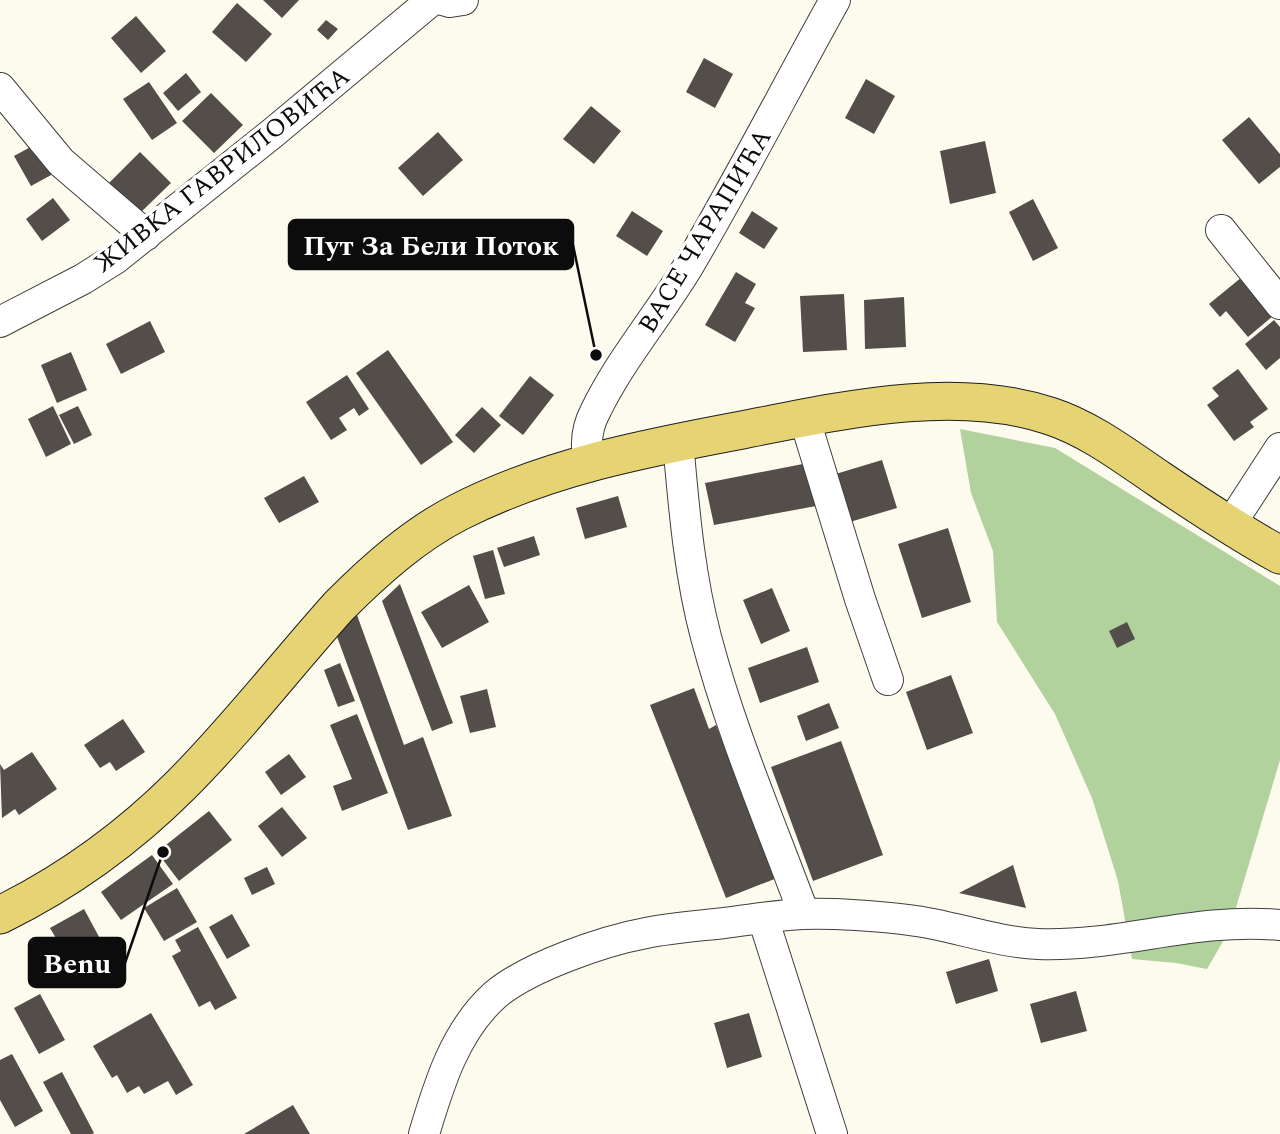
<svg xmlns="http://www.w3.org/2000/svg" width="1280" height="1134" viewBox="0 0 1280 1134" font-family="Spectral,serif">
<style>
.forest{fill:#b1d19d}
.building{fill:#534e4a}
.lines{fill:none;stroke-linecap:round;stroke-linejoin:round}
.minor-casing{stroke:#3f3f3f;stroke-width:32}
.major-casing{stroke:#1d1d1d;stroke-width:39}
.minor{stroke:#fff;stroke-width:30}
.major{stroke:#e6d374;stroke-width:37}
.labels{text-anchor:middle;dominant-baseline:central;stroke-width:7;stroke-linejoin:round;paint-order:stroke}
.street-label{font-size:26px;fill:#0c0c0c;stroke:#fff}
.leader{fill:none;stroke:#0c0c0c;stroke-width:2.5}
.callout-dot{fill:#0c0c0c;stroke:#fff;stroke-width:2.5}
.callout{fill:#0c0c0c;stroke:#0c0c0c;stroke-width:2.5}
.callout-label{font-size:28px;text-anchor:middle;font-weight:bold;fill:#fff}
</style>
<rect width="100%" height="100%" fill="#fdfbee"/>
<path class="forest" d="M960,429L1055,448L1280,586V760L1229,931L1207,969L1176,963L1132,959L1118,881L1092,798L1055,714L997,622L993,551L971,493Z"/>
<path class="building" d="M263,0H299L282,18Z
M237,3L272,34L246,62L212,32Z
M136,16L166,51L141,73L111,38Z
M326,20L338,29L328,40L317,30Z
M704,58L733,74L715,108L686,92Z
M186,73L201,92L178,111L163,93Z
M866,79L895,96L874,134L845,118Z
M149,82L177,123L152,140L123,99Z
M211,93L243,125L214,153L182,121Z
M591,106L621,131L594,164L563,139Z
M1249,117L1280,154V167L1259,184L1222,140Z
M438,132L463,160L423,196L398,168Z
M985,141L996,193L950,204L940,151Z
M36,144L53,174L31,186L14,156Z
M140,152L171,183L139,214L109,183Z
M53,198L70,220L42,241L26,219Z
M1033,199L1058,248L1033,261L1009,212Z
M632,211L663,231L647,256L616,236Z
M752,211L778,228L764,249L739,233Z
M736,272L756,284L745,303L755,308L735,342L705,325Z
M1242,277L1274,315L1248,337L1226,311L1220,317L1209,304Z
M844,294L847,350L803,352L800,296Z
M904,297L906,347L865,349L864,300Z
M1274,320L1280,327V358L1266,370L1245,344Z
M150,321L165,352L121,374L106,344Z
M388,350L453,442L421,465L356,373Z
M71,352L87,390L57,403L41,365Z
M1238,369L1268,409L1250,422L1254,427L1234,441L1207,405L1219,396L1212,388Z
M347,375L369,409L359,416L354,408L339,418L347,430L331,440L306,402Z
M530,376L554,395L523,435L499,416Z
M53,406L71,444L46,457L28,419Z
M78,406L92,435L74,444L59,415Z
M482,407L501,425L474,453L455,435Z
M882,460L897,508L843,524L829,476Z
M808,463L816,506L714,525L705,483Z
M304,476L319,502L279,523L264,498Z
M618,496L627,527L585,539L576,508Z
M948,528L971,602L922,618L898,544Z
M534,536L540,555L504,567L497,548Z
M493,550L505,594L485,599L473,556Z
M400,584L453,723L432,731L382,601Z
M469,585L489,622L442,648L421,612Z
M772,588L790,631L761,644L743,600Z
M357,615L404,745L423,737L452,816L408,830L336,634Z
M1127,622L1135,639L1117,648L1109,631Z
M807,647L819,682L760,703L748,668Z
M340,663L355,701L338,707L324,670Z
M951,675L973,733L927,750L906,692Z
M694,688L709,729L716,725L777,878L726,898L650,705Z
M487,689L496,727L470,733L460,696Z
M829,703L839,728L806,741L797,716Z
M357,714L388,793L342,811L333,786L352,779L330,725Z
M123,719L145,752L116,771L110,762L100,768L84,745Z
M841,741L883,855L813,881L771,767Z
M32,752L57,789L19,815L15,809L2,818L0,764L4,770Z
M289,754L306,777L281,795L265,772Z
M282,807L307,838L282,857L258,826Z
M209,811L232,840L179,881L157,852Z
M152,855L173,884L121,920L101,892Z
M1013,865L1026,908L959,893Z
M267,867L275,884L252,895L244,878Z
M177,888L197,922L164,941L144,908Z
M84,909L110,957L88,970L75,946L64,952L50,928Z
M232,914L250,946L227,959L209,927Z
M198,927L237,998L215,1010L210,1001L199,1007L172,956L181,951L175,940Z
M989,959L998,991L956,1004L946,972Z
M1076,991L1087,1031L1041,1043L1030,1004Z
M40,994L65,1040L39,1054L14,1008Z
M151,1013L193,1085L176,1095L168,1081L144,1094L139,1086L127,1093L117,1075L112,1078L93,1046Z
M749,1013L762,1057L727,1068L714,1023Z
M12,1054L43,1111L15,1127L0,1100V1060Z
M62,1072L94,1133L92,1134H71L43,1082Z
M293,1105L310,1134H244Z"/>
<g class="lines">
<defs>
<path id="minor" d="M443,0L450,2L463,0
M0,88L61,162L146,235
M1221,230L1280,304
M0,322L83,279L115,259L274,132L432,0
M804,417L860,599L888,680
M678,442C684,508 689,573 706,637C731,732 770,822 804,914
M589,463C585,445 586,429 595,412C620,360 659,315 689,265C740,178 786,88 835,0
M1230,525L1280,448
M763,918L832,1134
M424,1134C439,1084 455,1031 495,995C528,967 603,941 646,933C671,928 698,926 724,923C750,920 777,915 803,914C833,913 879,916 909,920C952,925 994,942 1038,944C1121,947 1195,917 1280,925"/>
<path id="major" d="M0,915C67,882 128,838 181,785C237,729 286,665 339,606C375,570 414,535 459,512C547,467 646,448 742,430C839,411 954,384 1050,416C1090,429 1125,456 1159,479C1199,506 1238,532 1280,555"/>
</defs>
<use href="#minor" class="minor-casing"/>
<use href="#major" class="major-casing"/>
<use href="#minor" class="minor"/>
<use href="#major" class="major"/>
</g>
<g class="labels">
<g class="street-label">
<text transform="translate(222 170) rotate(-38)">ЖИВКА ГАВРИЛОВИЋА</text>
<text transform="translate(705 231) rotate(-59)">ВАСЕ ЧАРАПИЋА</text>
</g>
</g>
<path class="leader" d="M596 355L573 245M163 852L125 963"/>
<g class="callout-dot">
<circle cx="596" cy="355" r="7"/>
<circle cx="163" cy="852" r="7"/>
</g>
<g class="callout">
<rect x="289" y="220" width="284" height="49" rx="7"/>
<rect x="29" y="938" width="96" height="49" rx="7"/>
</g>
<g class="callout-label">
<text x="431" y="255">Пут За Бели Поток</text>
<text x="77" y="973">Benu</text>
</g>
</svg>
